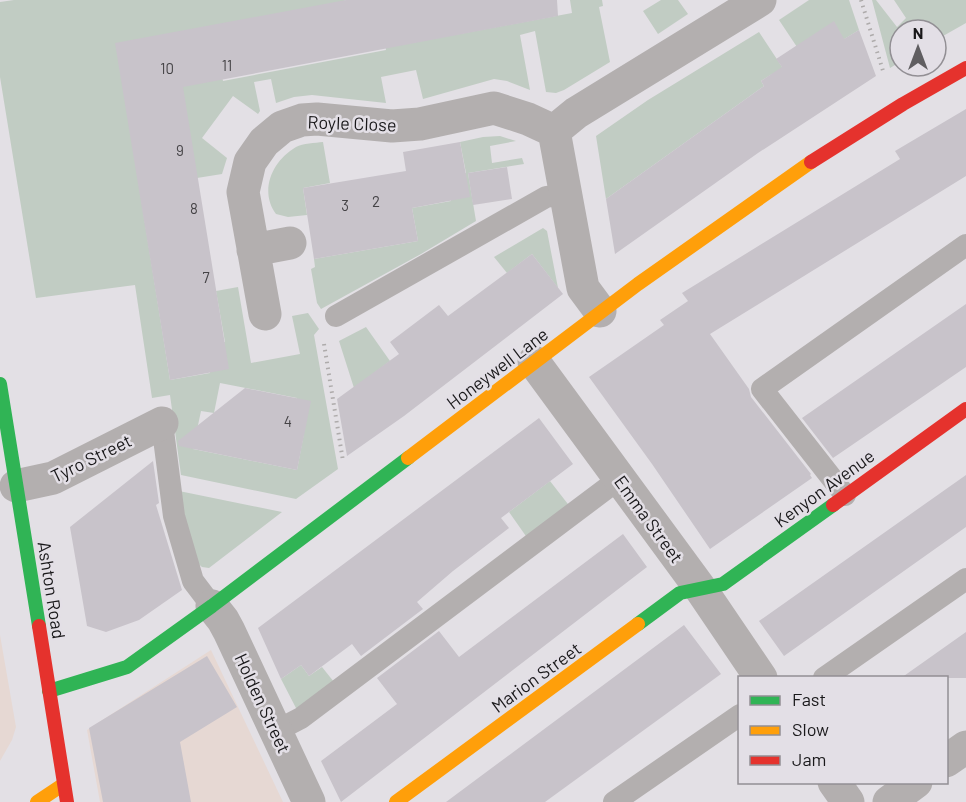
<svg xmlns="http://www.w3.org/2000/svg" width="966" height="802" viewBox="0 0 966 802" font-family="Barlow,sans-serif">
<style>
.commercial{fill:#e6d8d3}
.green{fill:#c1ccc3;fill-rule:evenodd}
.building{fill:#c8c3ca}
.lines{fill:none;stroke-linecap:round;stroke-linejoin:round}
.path{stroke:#aeabab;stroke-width:4;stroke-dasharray:1.5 4.5;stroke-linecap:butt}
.lane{stroke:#b3afaf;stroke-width:22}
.street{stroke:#b3afaf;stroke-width:33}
.fast{stroke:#30b455;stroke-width:14}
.slow{stroke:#ff9f0a;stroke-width:14}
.jam{stroke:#e5322d;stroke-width:14}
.labels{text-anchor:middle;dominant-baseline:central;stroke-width:5;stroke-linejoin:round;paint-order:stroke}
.number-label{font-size:15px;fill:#454346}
.street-label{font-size:18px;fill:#19181a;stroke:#e3dfe6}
</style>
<rect width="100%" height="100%" fill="#e3e0e5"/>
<path class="commercial" d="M0,635L16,727L12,740L0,761Z
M211,650L283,802H100L87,730Z"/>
<path class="green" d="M14,0H346L219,63L223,81L386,50L377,0L400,45L572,13L570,0H602L603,6L599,7L610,62L564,90L556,93L546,92L535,31L520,35L530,90L507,81L494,79L423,99L416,70L381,77L386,103L312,95L294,97L276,103L271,79L254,82L260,111L258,114L233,96L202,138L227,158L222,174L197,178L129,123L170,380L210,373L206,345L225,342L216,291L238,287L251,363L300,354L292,316L308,313L319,329L314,335L338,469L296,499L181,475L170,395L152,398L135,285L36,298L0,77V2ZM220,383L297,398L291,430L304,433L297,470L193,449L201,411L214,413Z
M661,0H678L688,14L658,34L643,11Z
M809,0H849L859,30L807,62L779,20Z
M872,0H876L897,27L906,18L894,0H966V23L936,40V30H900V62L890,68Z
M759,32L786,73L772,74L761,81L764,86L606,199L596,136L648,100Z
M500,136L516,141L490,146L492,163L522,158L524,164L468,173L476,221L421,254L321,309L317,303L311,269L315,267L314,259L418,241L412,208L451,201L447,177L466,173L460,142L483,137Z
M323,142L330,183L303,188L307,215L288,217L276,214C259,191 272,161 296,147C303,143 315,143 323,142Z
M543,228L547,231L558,288L532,254L507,273L494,257Z
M366,327L390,361L354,388L339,341Z
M550,481L571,508L528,539L509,512Z
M179,491L282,512L209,568L202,567L195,561Z
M301,665L309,676L322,667L334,682L297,710L281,679Z"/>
<path class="building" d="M346,0H557L558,16L183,87L229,369L170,380L115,43Z
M834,21L844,39L859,30L876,76L758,153L615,254L606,199L764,86L761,81L782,67L776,59Z
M966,109V176L710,334L749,389L751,397L811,474L810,475L812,478L710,549L652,464L589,377L664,325L660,320L688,301L682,293L900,159L895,151Z
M460,142L470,197L412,208L418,241L314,259L303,188L406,171L403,152Z
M507,167L512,199L473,205L468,173Z
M532,254L563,294L404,416L347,456L337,399L399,354L390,342L439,305L448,316Z
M966,304V367L833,458L802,418Z
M245,388L311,401L297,470L179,446L178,441Z
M539,418L573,464L501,518L509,528L453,571L417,602L423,609L361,656L352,644L309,676L301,665L281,679L258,628Z
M153,461L159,503L156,505L182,590L139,620L106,632L87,626L70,527Z
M966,475V527L784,656L759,621Z
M623,534L647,567L341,802L321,761L397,704L377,678L439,631L459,657Z
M684,625L721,674L545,802H446Z
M966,632V678H901Z
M207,656L237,707L180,742L191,802H103L89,728Z"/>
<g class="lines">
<path class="path" d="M861,0L884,74
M324,344L343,461"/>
<path class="lane" d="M336,316L546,197L565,194
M162,423L174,516L193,581L212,606
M845,495L762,389L966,245
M824,678L966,579
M276,731L301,718L619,479
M614,802L740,715"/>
<path class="street" d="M253,250L290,243
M600,311L583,288L554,131L576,113L760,0
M265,314L243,192L250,162L264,142L282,127L302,120L317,119L392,126L420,124L494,108L528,119L554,131
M534,362L700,588L761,678
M16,486L53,478L162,423
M212,606L223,620L229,631L309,802
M946,761L966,747
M834,782L848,802
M889,802L916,782"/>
<path class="fast" d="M0,384L39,626
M638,624L680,593L723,584L833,505
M49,691L127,667L212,606L408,458"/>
<path class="slow" d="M408,458L638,284L811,162
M37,802L64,784
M396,802L638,624"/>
<path class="jam" d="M811,162L903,104L966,68
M833,505L966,409
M39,626L67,802"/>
</g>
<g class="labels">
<g class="number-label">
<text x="227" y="65">11</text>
<text x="167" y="68">10</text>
<text x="180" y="150">9</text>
<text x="376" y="201">2</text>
<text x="345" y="205">3</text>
<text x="194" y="208">8</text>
<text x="206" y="277">7</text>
<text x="288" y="421">4</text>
</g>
<g class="street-label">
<text transform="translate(352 123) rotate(2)">Royle Close</text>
<text transform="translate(497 368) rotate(-37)">Honeywell Lane</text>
<text transform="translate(91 458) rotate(-26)">Tyro Street</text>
<text transform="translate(824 488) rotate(-36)">Kenyon Avenue</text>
<text transform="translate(649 519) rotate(54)">Emma Street</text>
<text transform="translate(52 590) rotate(81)">Ashton Road</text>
<text transform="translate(536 677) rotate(-36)">Marion Street</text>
<text transform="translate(263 703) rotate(65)">Holden Street</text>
</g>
</g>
<rect x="738" y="676" width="210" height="108" fill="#e3dfe6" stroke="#928f94" stroke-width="1.5"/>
<rect x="750" y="696" width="30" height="9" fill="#30b455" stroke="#928f94" stroke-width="1.5"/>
<text x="792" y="706" font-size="18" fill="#19181a">Fast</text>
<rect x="750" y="726" width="30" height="9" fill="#ff9f0a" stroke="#928f94" stroke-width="1.5"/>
<text x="792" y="736" font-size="18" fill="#19181a">Slow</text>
<rect x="750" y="756" width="30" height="9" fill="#e5322d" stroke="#928f94" stroke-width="1.5"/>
<text x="792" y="766" font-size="18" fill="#19181a">Jam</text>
<g transform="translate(918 48)"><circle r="28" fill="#e3dfe6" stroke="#928f94" stroke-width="1.5"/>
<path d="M0-4.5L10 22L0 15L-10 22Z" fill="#605e61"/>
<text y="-9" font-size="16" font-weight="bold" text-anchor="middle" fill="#19181a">N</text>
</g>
</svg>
